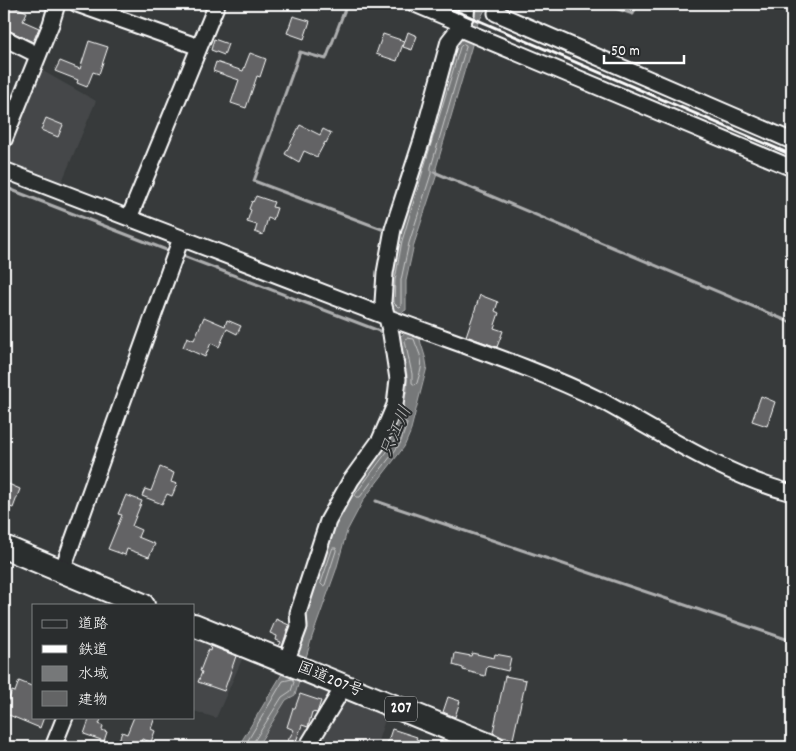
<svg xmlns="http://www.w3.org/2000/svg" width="796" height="751" viewBox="0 0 796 751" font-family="Dekko,'Klee One',sans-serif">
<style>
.built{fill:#444748}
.water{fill:#767879;stroke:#adaeaf}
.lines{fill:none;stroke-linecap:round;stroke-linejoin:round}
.shore{stroke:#c8c9c9;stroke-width:1}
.stream{stroke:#adaeaf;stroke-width:3}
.building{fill:#636465;stroke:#fff}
.minor-casing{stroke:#fff;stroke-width:19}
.highway-casing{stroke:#fff;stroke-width:26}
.minor{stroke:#2a2d2e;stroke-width:15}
.highway{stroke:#2a2d2e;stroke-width:22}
.rail{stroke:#fff;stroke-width:3}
.labels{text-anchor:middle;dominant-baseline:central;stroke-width:4;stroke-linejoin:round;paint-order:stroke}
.shield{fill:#2a2d2e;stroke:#bfc0c0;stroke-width:1}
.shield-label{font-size:15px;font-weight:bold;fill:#fff}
.street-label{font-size:16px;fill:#fff;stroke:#2a2d2e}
.water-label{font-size:18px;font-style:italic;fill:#b4b5b5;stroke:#2a2d2e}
</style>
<rect width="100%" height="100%" fill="#373a3b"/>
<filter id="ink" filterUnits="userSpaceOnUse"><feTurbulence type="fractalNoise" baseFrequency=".02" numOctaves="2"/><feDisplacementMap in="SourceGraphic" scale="10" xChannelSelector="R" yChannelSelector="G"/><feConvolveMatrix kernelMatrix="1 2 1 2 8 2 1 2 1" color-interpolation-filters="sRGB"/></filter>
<g filter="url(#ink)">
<path class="built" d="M41,70L96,101L61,184L5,164Z
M194,634L244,655L216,718L194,711Z
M298,674L388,711L376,747H337L320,743L307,738L301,747H254Z"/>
<path class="water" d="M475,4H488L477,25L478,28L472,36V45L436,168L437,174L414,244L406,281V310L397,315L389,306L390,279L397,240L456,43L467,36L469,23H472L474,17Z
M405,333H415L419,335C421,347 426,355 427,367L410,433L404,447L364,499L347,531L336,570L312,637L295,695L286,700L257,747H238L282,674L288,675L304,625L306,612L334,525L352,489L391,438L403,405L407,390V375L399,337Z"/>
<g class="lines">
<path class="shore" d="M464,44L466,45V47L431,167V174L409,243L401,280V306L398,307L394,303L395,280L402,241L460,47Z
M407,338L414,339C416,346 420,353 421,359C423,367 419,375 417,383L415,385L412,383V374L405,341Z
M404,421L406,422L407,424L400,444L360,497H356L355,495L357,492L395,441L402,422Z
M333,548H336V551L325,585L323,586L321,584Z
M244,747L283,681L292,679L294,682L291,691L282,697L253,743V747"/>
<path class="stream" d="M347,4L326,59L300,52L254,181L387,231
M603,4L633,14L637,4
M434,172L792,323
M4,187L169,251
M183,256L382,332
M376,501L792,641"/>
</g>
<path class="building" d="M4,4H8L27,12L23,21L39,28L33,42L8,30L4,29Z
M293,16L310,21L304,39L287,33Z
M408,32L417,36L412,50L403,47Z
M383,34L404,41L397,61L376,54Z
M214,39L228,44L224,55L211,50Z
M89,41L108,47L99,74L93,72L87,87L77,83L78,80L55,71L60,61L80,69Z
M250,53L266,59L260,77L257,76L246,108L231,103L239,80L213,71L216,62L243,71Z
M46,118L63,125L58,137L41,130Z
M300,125L320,135L323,129L331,133L326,143L325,142L317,157L304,151L299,162L285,154Z
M256,196L274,202L272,207L277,208L273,220L268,218L263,235L255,232L257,225L247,222L251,210L249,209L252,201L253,202Z
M480,295L498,302L495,311L499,313L494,328L503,331L497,347L466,336Z
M204,317L225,326L227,320L241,326L237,334L227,329L219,347L211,343L205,357L183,347L187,337L194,340Z
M761,396L775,402L767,426L752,421Z
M160,467L174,473L171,482L177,484L172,496L167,494L162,504L142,496L145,489L151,491Z
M4,482L20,489L13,508L4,505Z
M126,495L142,501L132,526L141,530L138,537L155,544L149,557L127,549L125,555L108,549L122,515L118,514Z
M276,619L289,625L282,647L279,646L281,642L276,640L277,636L270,633Z
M211,646L236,656L224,691L198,682L202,672L200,671L208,650L210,651Z
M455,653L471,656L472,653L494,658L495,654L511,657L508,671L487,666L485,676L463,670V668L453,665Z
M505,676L526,680L513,739L501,737L493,732Z
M19,681L34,687V717H44L40,728L4,713V710L12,691L15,692Z
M300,694L321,701L317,713L312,712L308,727L302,725L294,747H284L294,730L287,727L293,708H295Z
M448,697L460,701L455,717L443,712Z
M90,717H102L99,724L103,726L102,730L107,732L104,741L84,734Z
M134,717H155L151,729L155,731L151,742L142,739L139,747L119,740L122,732L127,734Z
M392,729L417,737L416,739L435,745L434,747H396L387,744Z"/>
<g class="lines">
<defs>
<path id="minor" d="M77,4L199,47
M415,4L453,20L465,31L792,168
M498,4L496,13L792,141
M4,38L38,55
M4,140L51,24L57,4
M4,170C133,219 262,269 392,319C462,345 535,368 602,401C662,434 726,476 792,493
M129,218L217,4
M62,571L181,238
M286,662L299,627L298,613L328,521L351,480L380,440L395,405L398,379L391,334L383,302L385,273L393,229L422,140L449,41L460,27L466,15L467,4
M53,747L65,717
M307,747L344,686"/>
<path id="highway" d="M4,547L143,605
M194,625L494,747"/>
</defs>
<use href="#minor" class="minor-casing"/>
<use href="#highway" class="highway-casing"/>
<use href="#minor" class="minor"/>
<use href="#highway" class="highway"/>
<path class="rail" d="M440,4L792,155"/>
</g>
</g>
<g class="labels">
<rect class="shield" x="385" y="696.5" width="32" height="25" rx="4"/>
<g class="shield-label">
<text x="401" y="709">207</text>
</g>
<g class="street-label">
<text transform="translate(330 680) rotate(22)">国道207号</text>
</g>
<g class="water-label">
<text transform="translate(397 432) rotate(-66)">只江川</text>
</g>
</g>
<rect width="796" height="751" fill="none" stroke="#2a2d2e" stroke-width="20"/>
<rect x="10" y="10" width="776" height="731" fill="none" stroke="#fff" stroke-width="2" filter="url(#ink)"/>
<rect x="32" y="604" width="162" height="115" fill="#2a2d2e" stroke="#7f8182"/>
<rect x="42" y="620" width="25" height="8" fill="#2a2d2e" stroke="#7f8182"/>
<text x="78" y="628" font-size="15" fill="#ffffff">道路</text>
<rect x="42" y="645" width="25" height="8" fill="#ffffff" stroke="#7f8182"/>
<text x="78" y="654" font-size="15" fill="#ffffff">鉄道</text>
<rect x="42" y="666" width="25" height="15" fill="#767879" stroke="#7f8182"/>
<text x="78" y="678" font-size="15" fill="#ffffff">水域</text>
<rect x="42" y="691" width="25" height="15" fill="#636465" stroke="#7f8182"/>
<text x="78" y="704" font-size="15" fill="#ffffff">建物</text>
<path d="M604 55v8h80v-8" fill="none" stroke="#ffffff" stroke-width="2.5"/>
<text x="611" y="55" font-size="15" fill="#ffffff" stroke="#2a2d2e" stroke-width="4" paint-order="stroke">50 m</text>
</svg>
